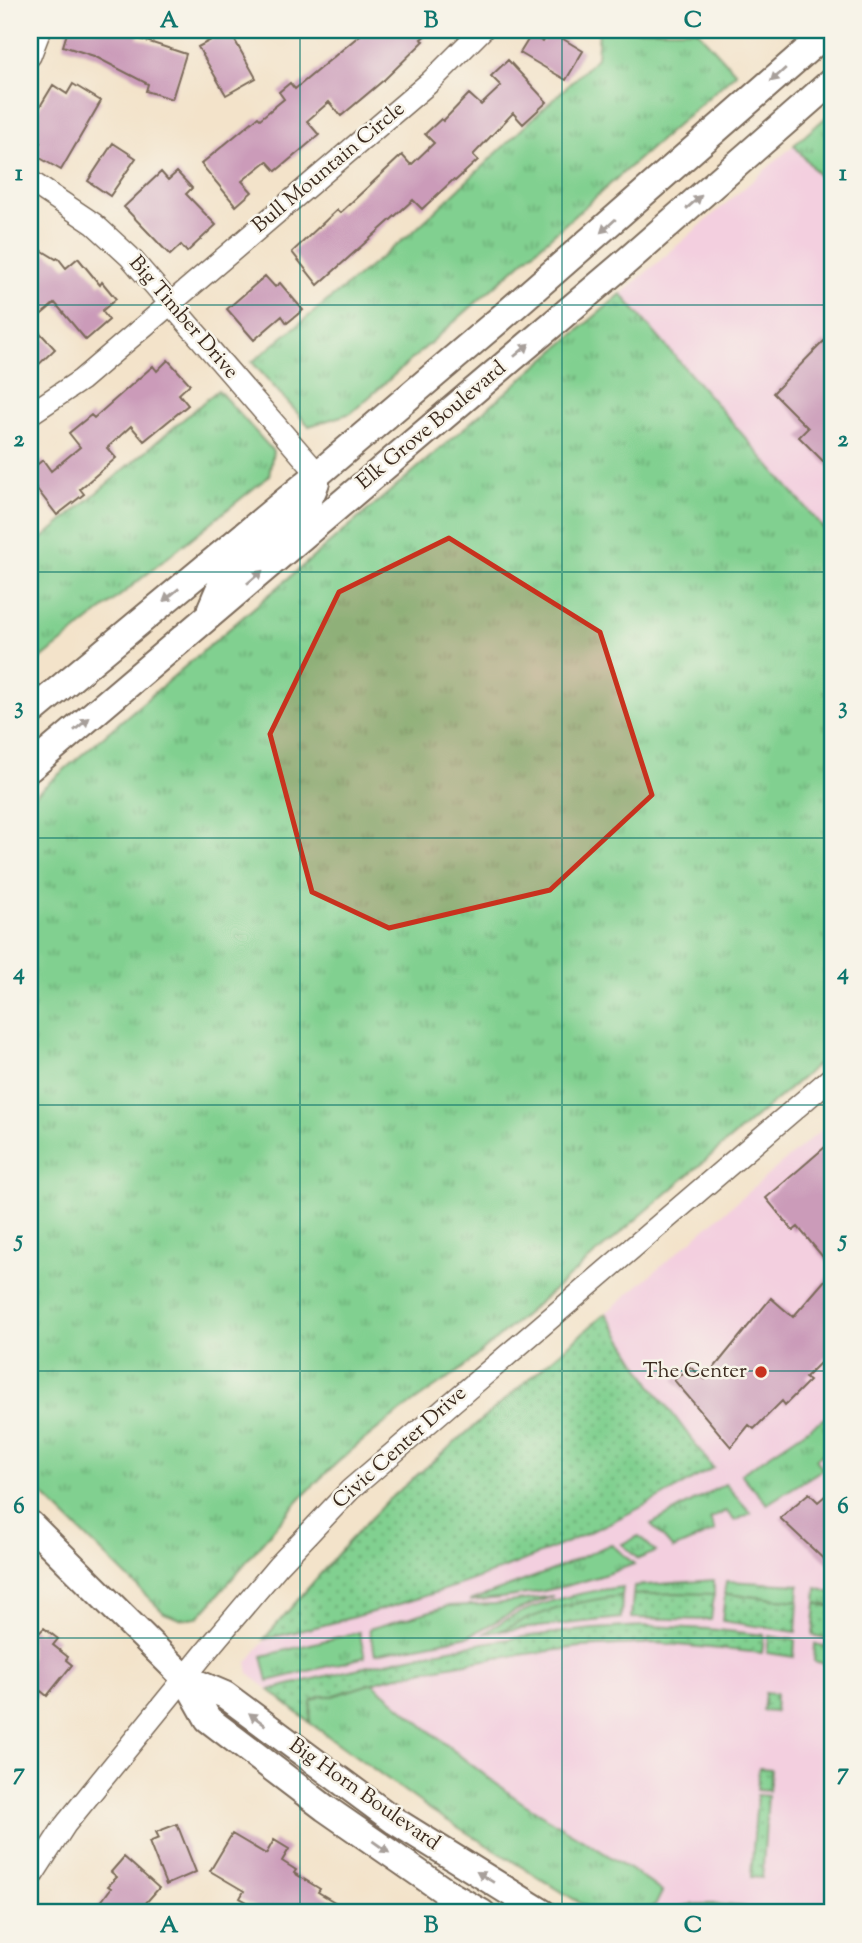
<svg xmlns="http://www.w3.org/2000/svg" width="862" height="1943" viewBox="0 0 862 1943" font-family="'Sorts Mill Goudy',serif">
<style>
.built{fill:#f3cfdf}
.grass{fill:url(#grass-tufts);stroke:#5e7d57;stroke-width:2}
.garden{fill:url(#garden-dots);stroke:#5e7d57;stroke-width:2}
.building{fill:#cb9bb9}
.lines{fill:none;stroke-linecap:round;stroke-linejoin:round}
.minor-casing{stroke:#7b6b5a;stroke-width:24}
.major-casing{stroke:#7b6b5a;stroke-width:30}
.minor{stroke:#fff;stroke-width:21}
.major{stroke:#fff;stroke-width:26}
.oneway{fill:#a79f9a}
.marked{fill:#c8321e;fill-opacity:0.2;stroke:#c8321e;stroke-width:5;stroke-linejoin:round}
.grid{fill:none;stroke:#0f766e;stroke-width:2;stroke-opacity:0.55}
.poi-dot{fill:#c8321e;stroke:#f7f3e8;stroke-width:2.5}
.labels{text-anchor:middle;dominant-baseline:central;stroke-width:5;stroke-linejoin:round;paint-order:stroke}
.street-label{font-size:21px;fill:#3b2a1e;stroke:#f7f3e8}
.poi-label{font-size:21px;fill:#3b2a1e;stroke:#f7f3e8;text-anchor:end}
.neatline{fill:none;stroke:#0f766e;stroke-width:2.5}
.grid-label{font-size:23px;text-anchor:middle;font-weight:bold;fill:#0f766e}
</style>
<defs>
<pattern id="grass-tufts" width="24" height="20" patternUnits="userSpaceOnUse" patternTransform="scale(1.75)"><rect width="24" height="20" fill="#81d090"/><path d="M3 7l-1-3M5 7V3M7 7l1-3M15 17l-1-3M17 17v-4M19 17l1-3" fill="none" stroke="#6ba975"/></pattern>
<pattern id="garden-dots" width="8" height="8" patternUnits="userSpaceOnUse" patternTransform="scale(1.75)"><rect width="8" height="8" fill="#81d090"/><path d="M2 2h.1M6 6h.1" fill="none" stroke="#6ba975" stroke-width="1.8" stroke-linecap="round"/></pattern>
</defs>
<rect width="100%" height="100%" fill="#f7f3e8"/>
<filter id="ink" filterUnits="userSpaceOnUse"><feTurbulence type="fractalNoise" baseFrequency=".0143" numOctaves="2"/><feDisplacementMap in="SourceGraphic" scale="14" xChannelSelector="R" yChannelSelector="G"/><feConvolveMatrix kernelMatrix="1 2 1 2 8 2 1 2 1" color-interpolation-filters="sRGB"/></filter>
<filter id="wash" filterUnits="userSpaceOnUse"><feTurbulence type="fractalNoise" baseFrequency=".00686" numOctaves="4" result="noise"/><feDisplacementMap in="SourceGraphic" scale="28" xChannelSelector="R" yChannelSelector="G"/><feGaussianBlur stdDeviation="1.57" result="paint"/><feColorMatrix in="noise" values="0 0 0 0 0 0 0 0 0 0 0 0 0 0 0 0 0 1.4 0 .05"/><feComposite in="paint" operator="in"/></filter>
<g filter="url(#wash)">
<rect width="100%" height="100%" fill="#f3e3ca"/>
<path class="built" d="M794,145L832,192V540L621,294Z
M828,1124L832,1126V1913H596L432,1811L368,1765L252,1677L249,1673L247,1662L348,1542L407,1482Z"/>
<path class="grass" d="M599,30H697L736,73L351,413L309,426L252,362L415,230L597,58Z
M832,112V192L794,145Z
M621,294L832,538V1052L459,1371C404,1408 349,1447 304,1495C267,1534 235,1578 198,1617L180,1619L164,1613L30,1482V799Z
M218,390L273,451L269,476L30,668V549Z
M832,1413V1448L816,1459L823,1469L767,1504L741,1474Z
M725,1484L751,1513L735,1521L726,1511L710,1519L715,1531L673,1549L651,1524Z
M639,1536L656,1552L638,1559L622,1544Z
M611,1544L634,1564C581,1585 526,1597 470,1601L553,1570Z
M714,1580V1594L633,1595L634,1586Z
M726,1581L799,1585L798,1601L725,1594Z
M623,1587L622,1596L563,1607L500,1631L485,1633C522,1605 578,1592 623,1587Z
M817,1588L832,1593V1607L816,1603Z
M553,1596L515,1611L469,1636L375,1654L369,1629L448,1606L495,1604Z
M359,1632L365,1657L268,1681L262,1656Z
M373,1683C422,1725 470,1766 523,1803C569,1833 619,1859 662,1892L655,1906L634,1913H596L432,1811L310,1723L311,1700L321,1696H332Z
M714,1904L745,1907L743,1913H652L689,1905Z"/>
<path class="garden" d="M606,1313L651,1385L713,1468C571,1551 425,1604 264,1639L348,1542L387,1501Z
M676,1593L714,1594L711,1620L631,1618L633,1595Z
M725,1594L798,1601L796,1632L722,1621Z
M622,1596L621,1618L500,1631C539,1612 579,1600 622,1596Z
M816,1603L832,1607V1640L813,1635Z
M650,1626L708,1629L764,1635L762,1653L656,1643L580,1647L496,1658L421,1671L385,1679L332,1696H321L311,1701L310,1723L269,1690C395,1658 520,1630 650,1626Z
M769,1636L795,1640L794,1657L767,1653Z
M815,1644L832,1648V1666L814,1661Z
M765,1693L776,1694L775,1712L763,1711Z
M759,1768L771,1769L769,1791L757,1790Z
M757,1795L768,1796L762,1878L751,1877Z"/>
<g id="blocks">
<path class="building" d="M68,30H142L137,38L186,54L172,99L146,91L148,84L94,56L63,46Z
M229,30L256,78L226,95L198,47Z
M366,30H432L421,39L424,41L385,79L341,116L329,102L307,121L319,135L276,171L267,161L242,181L252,192L236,206L201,164L258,117L260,119L284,99L279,92L290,83L295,89Z
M550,31L583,51L566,80L520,53L531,35L543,42Z
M508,60L547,102L523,124L513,113L473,155L478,160L455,181L453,180L422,209L413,200L318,285L292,252L337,210L340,213L402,155L411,165L434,143L425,134L441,119L443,121L469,94L481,105L501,86L491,76Z
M73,84L101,101L61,170L33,154L40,143L30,138V123L53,85L67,94Z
M113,143L136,158L110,196L88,181Z
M161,172L168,180L177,172L192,188L186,194L216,225L187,252L181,245L170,255L124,207Z
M41,250L56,259L58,258L66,268L78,258L100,285L102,282L116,299L102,311L109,320L86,340L55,303L31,323L55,349L30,373V266Z
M265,276L275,287L280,283L303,310L287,323L282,316L254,340L227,309Z
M824,341L832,350V470L799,437L808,428L773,393Z
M168,360L190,384L179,394L188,405L144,441L131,426L107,448L116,458L80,489L84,494L57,515L30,480V470L43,460L51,471L80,447L69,433L91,415L94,418L153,366L157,371Z
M832,1141V1268L798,1227L793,1231L766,1198Z
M832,1272V1351L805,1378L809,1381L785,1405L782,1401L754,1429L749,1425L731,1447L674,1380L690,1367L705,1379L771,1298L793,1317Z
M832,1490V1567L780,1518L809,1493L818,1502Z
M30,1626L39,1633L44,1628L58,1639L53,1645L68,1657L66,1660L72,1665L47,1696L41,1691L30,1705Z
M177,1824L196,1872L166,1885L149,1842L159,1838L156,1832Z
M232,1834L266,1854L274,1840L289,1849L282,1861L296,1870L294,1873L320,1889L318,1892L353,1913H267L240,1898L244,1891L210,1871Z
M124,1857L159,1888L137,1913H93L111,1888L108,1886L117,1877L111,1872Z"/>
</g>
</g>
<g filter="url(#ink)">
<use href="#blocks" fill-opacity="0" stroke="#7b6b5a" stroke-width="2"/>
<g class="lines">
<defs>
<path id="minor" d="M30,56L40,30
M30,181L94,224L130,257L318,474
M30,414L81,380L430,82L482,30
M30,1879L65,1825L213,1643L278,1566L350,1490L832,1077"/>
<path id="major" d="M211,608C216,598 220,583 228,575C258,542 302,528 316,482
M30,713L318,474L500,319L830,30
M30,768L621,266L832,81
M30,1524L185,1678L208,1719L325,1808L449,1894L482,1913
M185,1678L225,1695L395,1821L543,1913"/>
</defs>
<use href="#minor" class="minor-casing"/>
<use href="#major" class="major-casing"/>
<use href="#minor" class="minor"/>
<use href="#major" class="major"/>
</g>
<defs><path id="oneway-solid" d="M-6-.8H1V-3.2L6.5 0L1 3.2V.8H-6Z" transform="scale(1.75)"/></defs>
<g class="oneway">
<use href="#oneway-solid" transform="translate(778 75) rotate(138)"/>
<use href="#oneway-solid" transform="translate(694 202) rotate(-41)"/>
<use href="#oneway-solid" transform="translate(608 226) rotate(138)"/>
<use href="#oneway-solid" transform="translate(522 350) rotate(-40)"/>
<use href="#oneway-solid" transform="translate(255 577) rotate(-40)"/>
<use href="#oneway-solid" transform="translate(171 595) rotate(141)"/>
<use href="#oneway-solid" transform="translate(82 724) rotate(-40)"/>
<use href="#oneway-solid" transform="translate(257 1719) rotate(-143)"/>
<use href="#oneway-solid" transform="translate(381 1847) rotate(35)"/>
<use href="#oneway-solid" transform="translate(485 1877) rotate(-148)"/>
</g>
</g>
<path class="marked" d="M449,538L600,632L652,795L550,890L389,928L312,892L270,734L339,592Z"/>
<path class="grid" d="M300,30V1913M562,30V1913M30,305H832M30,572H832M30,838H832M30,1105H832M30,1371H832M30,1638H832"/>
<circle class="poi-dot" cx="761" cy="1372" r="7"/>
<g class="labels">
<g class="street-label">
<text transform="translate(329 168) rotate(-40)">Bull Mountain Circle</text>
<text transform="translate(183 318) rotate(49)">Big Timber Drive</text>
<text transform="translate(432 426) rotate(-40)">Elk Grove Boulevard</text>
<text transform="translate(400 1448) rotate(-42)">Civic Center Drive</text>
<text transform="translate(364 1795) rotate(35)">Big Horn Boulevard</text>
</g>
<g class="poi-label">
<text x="747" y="1372">The Center</text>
</g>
</g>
<rect width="862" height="1943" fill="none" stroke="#f7f3e8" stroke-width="77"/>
<rect x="38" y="38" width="786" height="1866" class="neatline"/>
<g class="grid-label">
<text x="169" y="27">A</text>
<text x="431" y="27">B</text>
<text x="693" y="27">C</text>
<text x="19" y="180">1</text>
<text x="843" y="180">1</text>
<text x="19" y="446">2</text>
<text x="843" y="446">2</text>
<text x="19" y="713">3</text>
<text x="843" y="713">3</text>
<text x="19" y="979">4</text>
<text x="843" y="979">4</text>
<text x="19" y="1246">5</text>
<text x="843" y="1246">5</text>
<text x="19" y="1513">6</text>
<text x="843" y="1513">6</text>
<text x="19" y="1779">7</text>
<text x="843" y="1779">7</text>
<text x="169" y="1932">A</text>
<text x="431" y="1932">B</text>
<text x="693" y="1932">C</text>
</g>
</svg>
